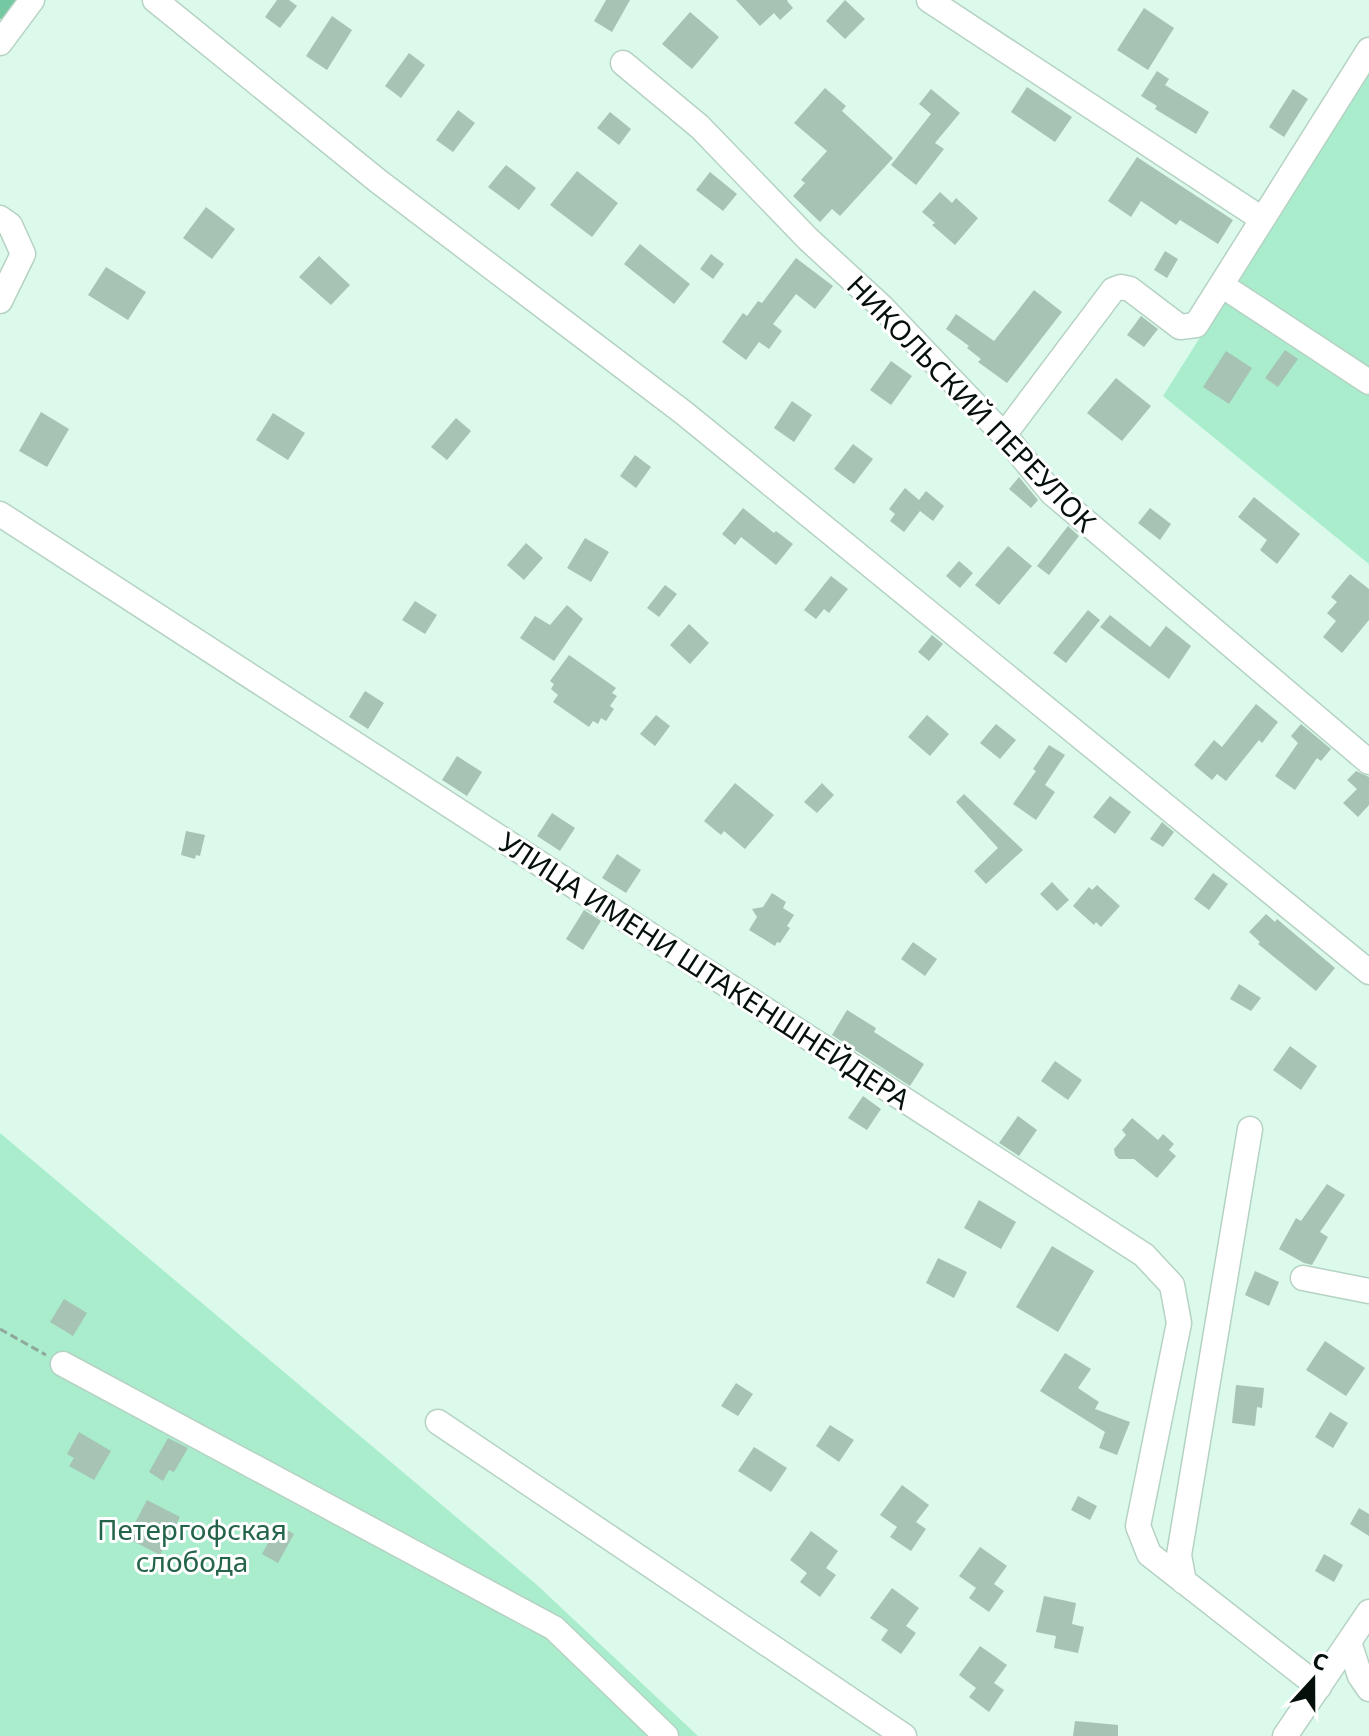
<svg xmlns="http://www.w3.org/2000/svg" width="1369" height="1736" viewBox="0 0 1369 1736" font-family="'Noto Sans',sans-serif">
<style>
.green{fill:#a9edcd}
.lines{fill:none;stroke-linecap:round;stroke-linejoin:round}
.canal{stroke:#74c9a3;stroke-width:20}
.building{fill:#a6c3b4}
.minor-casing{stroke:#b5d2c3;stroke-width:27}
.path{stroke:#90a79b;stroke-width:3;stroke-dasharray:8 4;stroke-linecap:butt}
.minor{stroke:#fff;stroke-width:24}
.labels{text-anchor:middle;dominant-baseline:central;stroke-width:6;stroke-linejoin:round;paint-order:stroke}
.street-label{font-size:28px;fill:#06100b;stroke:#fff}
.park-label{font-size:28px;fill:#24644a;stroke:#fff}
</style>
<rect width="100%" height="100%" fill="#dcfaeb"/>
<path class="green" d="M1369,70V564L1163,396Z
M0,1133L537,1585L698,1736H0Z"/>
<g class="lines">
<path class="canal" d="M0,9L6,0"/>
</g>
<path class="building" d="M277,0H289L297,6L280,28L265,17Z
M606,0H630L612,32L594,21Z
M736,0H788L787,1L793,8L780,20L774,13L760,26Z
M845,0L865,19L845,39L826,21Z
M1144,8L1174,28L1148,70L1117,50Z
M690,12L719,37L692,69L662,44Z
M332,16L352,30L327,70L306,56Z
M409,53L425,65L401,98L385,86Z
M1157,71L1169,79L1165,85L1209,112L1196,134L1155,109L1157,106L1141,96Z
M1027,87L1072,117L1055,142L1011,112Z
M825,88L846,106L842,111L893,158L840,216L832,209L820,222L793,196L805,183L801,180L827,151L794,123Z
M931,89L960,113L935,143L944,149L916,185L891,165L931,114L919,104Z
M1293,89L1308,99L1284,137L1269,127Z
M458,110L475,123L453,152L436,140Z
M610,112L631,129L619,145L597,128Z
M1137,157L1233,220L1218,244L1180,220L1176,225L1141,201L1131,217L1108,201Z
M506,165L536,188L519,210L488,187Z
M577,171L618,203L592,237L550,205Z
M710,172L737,194L723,211L696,190Z
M940,192L952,203L956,198L978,218L955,245L932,225L935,223L922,212Z
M206,207L235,229L212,259L183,238Z
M640,244L690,284L674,304L624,264Z
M1165,251L1178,259L1167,278L1154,270Z
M711,254L724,264L713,279L700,269Z
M319,256L350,285L331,305L299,277Z
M796,258L833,286L815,309L796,294L773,324L782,331L769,349L759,342L746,360L722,342L743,313L747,316L758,301L762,303Z
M106,267L146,292L128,320L88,295Z
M1034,290L1062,312L1007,383L978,362L981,359L967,348L969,346L946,329L956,314L994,341Z
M1141,316L1158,329L1144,347L1127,335Z
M1285,350L1298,359L1278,387L1265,378Z
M1226,351L1252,368L1229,404L1203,387Z
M891,361L912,376L891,405L870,390Z
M1116,378L1151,406L1122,441L1087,413Z
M792,401L812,415L794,442L774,428Z
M41,412L69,429L47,467L19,451Z
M273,413L305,433L288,460L256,440Z
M456,418L471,431L447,460L431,447Z
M853,444L873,459L854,484L834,469Z
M635,455L651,467L636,488L620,476Z
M1019,477L1038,500L1031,508L1009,489Z
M905,488L919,500L926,491L944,506L933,521L920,511L904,532L890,521L895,514L889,509Z
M1254,497L1300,534L1277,564L1260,550L1267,540L1238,517Z
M743,508L774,533L776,531L793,544L776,565L741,537L735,545L722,534Z
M1150,508L1171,524L1160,540L1138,523Z
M1068,526L1079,536L1049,575L1037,566Z
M585,538L609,552L591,582L567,568Z
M526,543L543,558L524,580L507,565Z
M1008,546L1032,566L999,605L975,585Z
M959,561L973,573L960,588L946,576Z
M1350,574L1369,589V620L1342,653L1323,637L1336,621L1327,613L1337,602L1331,597Z
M831,576L848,589L829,613L824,609L816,619L804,610Z
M665,585L677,594L659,617L647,608Z
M415,601L437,615L425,634L402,620Z
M567,605L583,619L554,661L520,638L535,616L550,625Z
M1088,610L1100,620L1066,663L1053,653Z
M1110,615L1150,647L1166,626L1191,646L1169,679L1100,627Z
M689,624L709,643L690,664L670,645Z
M932,635L943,644L929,661L918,652Z
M569,655L616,688L612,693L617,696L610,706L614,709L606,721L601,718L598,724L593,721L589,727L553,702L558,695L551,689L554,684L550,681Z
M365,691L384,703L368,729L349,717Z
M1256,704L1278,722L1262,743L1259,740L1226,781L1217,774L1212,780L1194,765L1214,740L1222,747Z
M656,715L670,726L655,746L640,734Z
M927,715L949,734L930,756L908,737Z
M996,724L1016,740L1000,759L980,743Z
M1301,724L1331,749L1321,761L1317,758L1295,790L1275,776L1298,743L1291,736Z
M1049,745L1065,755L1045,785L1055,792L1036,820L1013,804L1036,771L1033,769Z
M457,756L482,772L467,796L442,780Z
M1356,771L1369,777V805L1358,817L1343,803L1357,789L1347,780Z
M735,783L774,815L745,849L724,831L721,835L704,821Z
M822,783L834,795L817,813L804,802Z
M964,794L1023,850L986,884L974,871L998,848L956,802Z
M1110,796L1131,812L1115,834L1093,817Z
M552,813L575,828L560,851L537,836Z
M1162,822L1174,832L1163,847L1150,839Z
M186,831L205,835L200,856L196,855L195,859L181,855Z
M617,854L641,870L626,893L602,878Z
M1213,873L1228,884L1209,910L1194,899Z
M1052,882L1069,900L1057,911L1040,894Z
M1097,885L1120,906L1101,927L1096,922L1094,925L1073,906L1089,887L1092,890Z
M772,893L786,902L783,908L794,915L787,926L790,928L780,943L777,942L775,946L749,930L757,917L752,909L763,907Z
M584,910L601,921L583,950L566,939Z
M1266,914L1275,922L1277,919L1335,968L1316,991L1258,944L1260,942L1249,932Z
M913,942L937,959L925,976L901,959Z
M1239,984L1261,998L1251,1011L1230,999Z
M847,1010L876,1028L874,1032L924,1064L910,1086L832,1035Z
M1290,1046L1317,1066L1301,1090L1273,1070Z
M1055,1061L1082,1080L1068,1100L1041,1081Z
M863,1096L881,1109L867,1130L848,1118Z
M1018,1116L1037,1130L1019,1156L999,1143Z
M1132,1118L1158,1140L1163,1134L1174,1144L1169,1150L1176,1156L1157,1178L1134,1159H1119L1115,1155L1114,1149L1126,1135L1122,1130Z
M1327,1184L1345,1195L1320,1232L1328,1237L1312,1265L1304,1263L1279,1249L1296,1218L1301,1221Z
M979,1200L1016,1222L1001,1249L964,1228Z
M1052,1246L1094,1271L1058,1332L1016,1307Z
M938,1258L967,1272L954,1298L926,1283Z
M1255,1271L1279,1282L1269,1306L1245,1295Z
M64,1299L87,1313L73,1336L50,1322Z
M1325,1341L1365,1368L1346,1396L1306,1370Z
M1065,1353L1091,1369L1078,1388L1099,1402L1095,1409L1130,1422L1117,1455L1099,1448L1105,1432L1040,1391Z
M736,1383L753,1394L738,1416L721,1406Z
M1236,1385L1264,1388L1262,1408L1257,1407L1255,1426L1232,1423Z
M1330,1412L1348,1423L1333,1448L1315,1437Z
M830,1425L854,1440L839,1462L816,1446Z
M79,1432L111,1451L94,1480L69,1466L74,1458L67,1454Z
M168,1438L188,1448L174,1472L169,1470L163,1481L149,1472Z
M754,1447L787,1468L771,1492L738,1471Z
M902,1485L929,1505L916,1522L926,1529L911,1551L890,1537L897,1527L880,1515Z
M1078,1496L1097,1506L1090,1520L1071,1510Z
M147,1500L180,1517L160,1555L127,1538Z
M1359,1508L1369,1514V1536L1350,1524Z
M278,1525L294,1534L278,1563L262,1554Z
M811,1531L838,1551L826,1568L836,1575L820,1597L800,1582L807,1573L790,1560Z
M980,1547L1007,1566L994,1584L1004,1591L989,1612L969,1598L976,1588L959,1576Z
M1324,1554L1343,1565L1334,1582L1315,1571Z
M892,1588L919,1608L906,1626L916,1633L901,1654L881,1640L888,1630L870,1618Z
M1044,1596L1076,1603L1072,1624L1084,1627L1078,1653L1054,1648L1056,1636L1036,1632Z
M980,1646L1007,1665L994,1683L1004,1690L989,1712L969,1697L976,1688L959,1675Z
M1075,1721L1118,1725V1736H1073Z"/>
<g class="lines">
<defs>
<path id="minor" d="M155,0L378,181L684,413L1369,972
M929,0L1262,219
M0,43L32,0
M623,63L700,127L808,239L882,307L1004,435L1052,493L1369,762
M0,218L10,225L23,254L0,301
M1223,286L1369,382
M1004,435L1113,290L1121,287L1130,289L1180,327L1196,325L1369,50
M0,514L1144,1255L1172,1285L1179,1323L1138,1526L1149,1554L1319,1687
M1303,1278L1369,1291
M63,1364L554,1628L666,1736
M438,1422L904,1736
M1184,1582L1179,1555L1250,1129
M1349,1642L1360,1676L1369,1689
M1285,1736L1369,1612"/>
</defs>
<use href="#minor" class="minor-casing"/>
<path class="path" d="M0,1329L46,1355"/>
<use href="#minor" class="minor"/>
</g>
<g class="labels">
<g class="street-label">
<text transform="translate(972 403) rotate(46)">НИКОЛЬСКИЙ ПЕРЕУЛОК</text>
<text transform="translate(705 970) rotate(33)">УЛИЦА ИМЕНИ ШТАКЕНШНЕЙДЕРА</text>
</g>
<g class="park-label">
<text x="192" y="1529">Петергофская<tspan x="192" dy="32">слобода</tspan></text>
</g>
</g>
<g transform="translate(1313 1680) rotate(21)" stroke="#ffffff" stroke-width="6" paint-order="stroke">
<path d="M0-6L14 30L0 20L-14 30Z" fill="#06100b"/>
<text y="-12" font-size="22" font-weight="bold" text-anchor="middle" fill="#06100b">С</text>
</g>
</svg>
